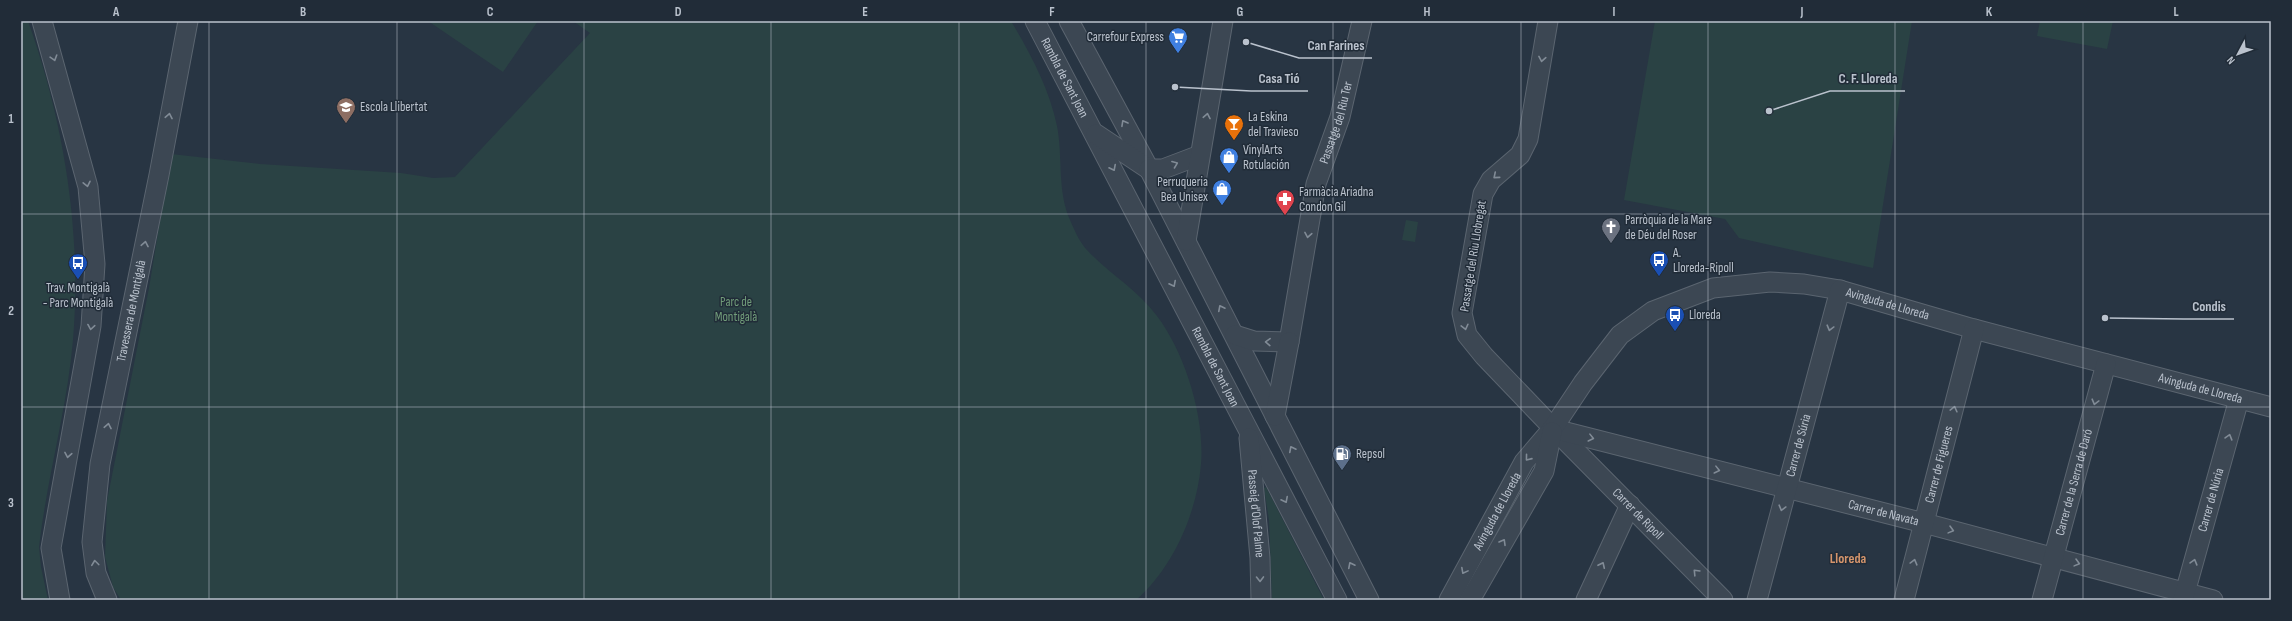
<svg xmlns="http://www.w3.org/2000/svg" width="2292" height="621" viewBox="0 0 2292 621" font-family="'Sofia Sans Condensed',sans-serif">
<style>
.green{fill:#2a4244}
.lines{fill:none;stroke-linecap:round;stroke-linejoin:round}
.minor-casing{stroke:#5b6570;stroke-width:21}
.minor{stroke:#3c4753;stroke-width:19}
.oneway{stroke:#818b96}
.grid{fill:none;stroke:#bac2cd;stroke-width:1;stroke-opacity:0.55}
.labels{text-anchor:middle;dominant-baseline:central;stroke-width:3;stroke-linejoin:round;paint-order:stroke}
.poi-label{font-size:13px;fill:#bac2cd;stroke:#212c38;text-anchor:start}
.street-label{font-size:13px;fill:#bac2cd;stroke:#212c38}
.park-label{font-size:13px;fill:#719d7a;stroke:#212c38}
.neighbourhood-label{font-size:14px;font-weight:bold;fill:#d5956c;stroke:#212c38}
.leader{fill:none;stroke:#bac2cd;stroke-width:1.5}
.callout-dot{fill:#bac2cd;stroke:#212c38;stroke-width:1.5}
.callout-label{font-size:14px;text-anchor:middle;font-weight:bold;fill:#bac2cd;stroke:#212c38;stroke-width:3;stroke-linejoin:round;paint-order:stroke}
.neatline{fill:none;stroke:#bac2cd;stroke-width:1.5}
.grid-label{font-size:13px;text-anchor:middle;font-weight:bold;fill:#bac2cd}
</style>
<rect width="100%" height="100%" fill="#283543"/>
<path class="green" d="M21,21H28C64,122 82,233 73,340C67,410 47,477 39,547L41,567L48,600H21Z
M428,21H538L503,72Z
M573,21H1011C1031,55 1049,88 1057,126C1063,156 1057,191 1070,220C1074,229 1079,241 1086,249C1108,273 1137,289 1157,316C1185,353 1205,417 1201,464C1197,513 1173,568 1136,600H121L113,587L105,557L107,501L149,288L171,154L260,164L401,173L433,178L455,177L590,33Z
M1655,21H1912L1873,268L1739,238L1725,219L1624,200Z
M2040,21H2113L2107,49L2037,36Z
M1406,220L1418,222L1415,242L1402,240Z
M1266,487L1324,600H1272L1269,520L1264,488Z"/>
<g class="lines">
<defs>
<g id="minor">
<path d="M42,21L88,187L95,264L91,326L51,548L60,600"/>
<path id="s1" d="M1035,21L1337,600"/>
<path d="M1069,21L1149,169L1369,600"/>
<path id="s2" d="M1548,21L1528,139L1520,155L1491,180L1483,194L1462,313L1467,335L1484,356L1553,428L1723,600"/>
<path d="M1096,134L1147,168"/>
<path d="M1149,169H1163L1200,155"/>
<path d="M1186,241L1223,21"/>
<path id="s3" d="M1235,335L1254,341L1289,342L1316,184L1340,117L1362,21"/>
<path d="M1275,416L1289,342"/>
<path id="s4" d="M1554,429L1924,523L2213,600"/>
<path id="s5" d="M1249,438L1260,558L1261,600"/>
<path id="s6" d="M107,600L96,573L92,542L100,464L159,175L188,21"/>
<path id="s7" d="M1449,600L1524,462L1553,428L1583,383L1620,335L1653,311L1713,288L1770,282L1804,284L1840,290L1974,329L2271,407"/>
<path d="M1470,600L1544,471L1552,432"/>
<path d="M1586,600L1630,505"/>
<path id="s8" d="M1757,600L1840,290"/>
<path id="s9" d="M1904,600L1974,329"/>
<path id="s10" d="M2042,600L2106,364"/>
<path id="s11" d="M2183,600L2239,399"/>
</g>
</defs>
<use href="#minor" class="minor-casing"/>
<use href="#minor" class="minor"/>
</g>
<defs><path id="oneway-chevron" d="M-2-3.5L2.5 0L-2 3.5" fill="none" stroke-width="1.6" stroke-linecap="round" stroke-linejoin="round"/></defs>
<g class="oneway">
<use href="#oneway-chevron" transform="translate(54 58) rotate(73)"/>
<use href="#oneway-chevron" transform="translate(1542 59) rotate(100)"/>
<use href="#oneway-chevron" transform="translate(169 116) rotate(-79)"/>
<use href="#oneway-chevron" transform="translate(1207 116) rotate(-79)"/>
<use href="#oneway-chevron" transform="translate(1124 123) rotate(-119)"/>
<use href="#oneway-chevron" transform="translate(1175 164) rotate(-21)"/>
<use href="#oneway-chevron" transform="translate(1113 168) rotate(63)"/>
<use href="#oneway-chevron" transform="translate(1496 176) rotate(140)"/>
<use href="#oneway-chevron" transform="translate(87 184) rotate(78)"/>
<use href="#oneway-chevron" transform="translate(1308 235) rotate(100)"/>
<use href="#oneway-chevron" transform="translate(145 244) rotate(-79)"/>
<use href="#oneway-chevron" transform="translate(1173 284) rotate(63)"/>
<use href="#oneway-chevron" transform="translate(1221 308) rotate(-117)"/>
<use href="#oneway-chevron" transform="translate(91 327) rotate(99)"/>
<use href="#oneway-chevron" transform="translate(1465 327) rotate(76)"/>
<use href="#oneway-chevron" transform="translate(1830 328) rotate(105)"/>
<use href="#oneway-chevron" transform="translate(1268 342) rotate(-178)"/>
<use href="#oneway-chevron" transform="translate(2095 402) rotate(105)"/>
<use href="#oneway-chevron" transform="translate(1954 409) rotate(-76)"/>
<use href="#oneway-chevron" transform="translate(108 426) rotate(-79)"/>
<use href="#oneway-chevron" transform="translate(2229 437) rotate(-74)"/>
<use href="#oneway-chevron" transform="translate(1591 438) rotate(14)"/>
<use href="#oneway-chevron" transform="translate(1292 449) rotate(-117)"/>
<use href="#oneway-chevron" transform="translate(68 455) rotate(100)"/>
<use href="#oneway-chevron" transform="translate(1528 458) rotate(129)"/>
<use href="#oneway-chevron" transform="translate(1717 470) rotate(14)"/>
<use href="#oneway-chevron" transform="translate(1285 500) rotate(63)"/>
<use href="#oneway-chevron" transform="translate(1782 508) rotate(105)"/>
<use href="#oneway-chevron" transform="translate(1951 530) rotate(15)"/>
<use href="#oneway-chevron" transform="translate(1503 542) rotate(-60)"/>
<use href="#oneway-chevron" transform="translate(1914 562) rotate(-75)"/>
<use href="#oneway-chevron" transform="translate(2194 562) rotate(-74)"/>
<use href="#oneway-chevron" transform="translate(95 563) rotate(-97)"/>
<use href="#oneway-chevron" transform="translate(2077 563) rotate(15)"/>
<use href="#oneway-chevron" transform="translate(1351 565) rotate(-117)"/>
<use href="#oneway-chevron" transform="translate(1602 565) rotate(-65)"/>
<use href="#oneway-chevron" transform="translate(1464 571) rotate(118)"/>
<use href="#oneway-chevron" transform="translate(1696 572) rotate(-134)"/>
<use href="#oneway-chevron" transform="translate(1260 579) rotate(89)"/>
</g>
<path class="grid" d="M209,21V600M397,21V600M584,21V600M771,21V600M959,21V600M1146,21V600M1333,21V600M1521,21V600M1708,21V600M1895,21V600M2083,21V600M21,214H2271M21,407H2271"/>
<defs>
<symbol id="supermarket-pin" viewBox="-11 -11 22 30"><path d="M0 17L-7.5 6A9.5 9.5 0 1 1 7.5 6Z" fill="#3f7fe0" stroke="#212c38"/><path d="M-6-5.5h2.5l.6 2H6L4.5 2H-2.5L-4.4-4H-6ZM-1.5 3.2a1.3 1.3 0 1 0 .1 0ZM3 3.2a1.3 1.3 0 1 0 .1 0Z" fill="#fff"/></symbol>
<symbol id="school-pin" viewBox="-11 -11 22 30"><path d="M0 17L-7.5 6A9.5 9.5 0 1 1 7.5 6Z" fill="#8d6e63" stroke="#212c38"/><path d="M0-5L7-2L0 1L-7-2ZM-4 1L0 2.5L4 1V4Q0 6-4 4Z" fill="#fff"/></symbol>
<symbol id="bar-pin" viewBox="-11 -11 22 30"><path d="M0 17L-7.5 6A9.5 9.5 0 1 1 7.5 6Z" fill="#e8710a" stroke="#212c38"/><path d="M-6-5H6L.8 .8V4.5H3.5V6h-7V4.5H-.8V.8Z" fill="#fff"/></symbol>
<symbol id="shop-pin" viewBox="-11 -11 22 30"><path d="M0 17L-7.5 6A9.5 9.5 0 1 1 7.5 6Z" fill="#3f7fe0" stroke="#212c38"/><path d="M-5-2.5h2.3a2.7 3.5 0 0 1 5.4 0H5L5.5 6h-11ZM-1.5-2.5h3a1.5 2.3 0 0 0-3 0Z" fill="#fff"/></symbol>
<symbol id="pharmacy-pin" viewBox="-11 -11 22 30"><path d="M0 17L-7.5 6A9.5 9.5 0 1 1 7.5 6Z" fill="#e0444e" stroke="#212c38"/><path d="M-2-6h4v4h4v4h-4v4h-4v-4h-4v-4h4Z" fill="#fff"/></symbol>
<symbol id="church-pin" viewBox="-11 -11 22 30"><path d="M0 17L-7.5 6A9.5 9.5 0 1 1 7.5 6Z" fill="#6b7280" stroke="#212c38"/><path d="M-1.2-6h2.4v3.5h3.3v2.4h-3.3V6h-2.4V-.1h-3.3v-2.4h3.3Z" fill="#fff"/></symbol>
<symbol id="bus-pin" viewBox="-11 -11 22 30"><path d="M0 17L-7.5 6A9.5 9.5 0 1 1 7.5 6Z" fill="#1a4fb4" stroke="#212c38"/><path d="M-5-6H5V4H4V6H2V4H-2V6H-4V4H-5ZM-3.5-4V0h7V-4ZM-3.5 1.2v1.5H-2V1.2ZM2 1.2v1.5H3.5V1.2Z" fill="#fff"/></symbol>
<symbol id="fuel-pin" viewBox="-11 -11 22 30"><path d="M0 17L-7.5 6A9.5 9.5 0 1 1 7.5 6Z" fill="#5c6f8a" stroke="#212c38"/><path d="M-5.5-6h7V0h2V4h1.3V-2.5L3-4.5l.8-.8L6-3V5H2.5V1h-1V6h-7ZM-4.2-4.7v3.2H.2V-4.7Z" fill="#fff"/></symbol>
</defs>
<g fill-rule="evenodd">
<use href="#supermarket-pin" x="1167" y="26" width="22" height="30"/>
<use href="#school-pin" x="335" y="96" width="22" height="30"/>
<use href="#bar-pin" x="1223" y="113" width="22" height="30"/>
<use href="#shop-pin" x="1218" y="146" width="22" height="30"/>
<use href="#shop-pin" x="1211" y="178" width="22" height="30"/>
<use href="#pharmacy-pin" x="1274" y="188" width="22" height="30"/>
<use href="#church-pin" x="1600" y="216" width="22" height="30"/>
<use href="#bus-pin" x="1648" y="249" width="22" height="30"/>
<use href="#bus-pin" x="67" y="252" width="22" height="30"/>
<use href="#bus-pin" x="1664" y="304" width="22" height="30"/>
<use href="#fuel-pin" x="1331" y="443" width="22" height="30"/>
</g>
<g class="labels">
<g class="poi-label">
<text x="1164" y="37" text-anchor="end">Carrefour Express</text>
<text x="360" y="107">Escola Llibertat</text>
<text x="1248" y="117">La Eskina<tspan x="1248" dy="15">del Travieso</tspan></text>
<text x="1243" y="150">VinylArts<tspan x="1243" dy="15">Rotulación</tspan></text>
<text x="1208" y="182" text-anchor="end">Perruqueria<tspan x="1208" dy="15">Bea Unisex</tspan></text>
<text x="1299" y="192">Farmàcia Ariadna<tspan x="1299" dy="15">Condon Gil</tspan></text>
<text x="1625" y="220">Parròquia de la Mare<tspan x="1625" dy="15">de Déu del Roser</tspan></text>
<text x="1673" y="253">A.<tspan x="1673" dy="15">Lloreda-Ripoll</tspan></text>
<text x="78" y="288" text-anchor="middle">Trav. Montigalà<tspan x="78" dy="15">- Parc Montigalà</tspan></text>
<text x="1689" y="315">Lloreda</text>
<text x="1356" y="454">Repsol</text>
</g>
<g class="street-label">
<text stroke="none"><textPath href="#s1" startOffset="64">Rambla de Sant Joan</textPath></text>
<text stroke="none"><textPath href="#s3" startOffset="280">Passatge del Riu Ter</textPath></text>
<text transform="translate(1473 256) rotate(-81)">Passatge del Riu Llobregat</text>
<text stroke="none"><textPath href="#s7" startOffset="599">Avinguda de Lloreda</textPath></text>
<text stroke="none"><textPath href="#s6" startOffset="295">Travessera de Montigalà</textPath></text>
<text stroke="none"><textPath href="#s1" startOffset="390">Rambla de Sant Joan</textPath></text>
<text stroke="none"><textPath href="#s7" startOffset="923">Avinguda de Lloreda</textPath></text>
<text stroke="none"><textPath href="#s8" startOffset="160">Carrer de Súria</textPath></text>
<text stroke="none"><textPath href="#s9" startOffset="140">Carrer de Figueres</textPath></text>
<text stroke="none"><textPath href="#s10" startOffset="122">Carrer de la Serra de Daró</textPath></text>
<text stroke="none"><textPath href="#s11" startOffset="104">Carrer de Núria</textPath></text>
<text stroke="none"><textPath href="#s7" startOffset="101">Avinguda de Lloreda</textPath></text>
<text stroke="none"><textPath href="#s4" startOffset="340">Carrer de Navata</textPath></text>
<text stroke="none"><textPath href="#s5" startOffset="76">Passeig d'Olof Palme</textPath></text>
<text stroke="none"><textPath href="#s2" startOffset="583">Carrer de Ripoll</textPath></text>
</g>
<g class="park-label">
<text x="736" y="302">Parc de<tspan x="736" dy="15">Montigalà</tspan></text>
</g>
<g class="neighbourhood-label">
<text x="1848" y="558">Lloreda</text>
</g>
</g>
<path class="leader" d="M1246 42L1299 58H1372M1769 111L1830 91H1905M1175 87L1251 91H1308M2105 318L2184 319H2234"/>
<g class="callout-dot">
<circle cx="1246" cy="42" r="4"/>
<circle cx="1769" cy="111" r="4"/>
<circle cx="1175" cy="87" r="4"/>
<circle cx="2105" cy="318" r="4"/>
</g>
<g class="callout-label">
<text x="1336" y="50">Can Farines</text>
<text x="1868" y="83">C. F. Lloreda</text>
<text x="1279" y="83">Casa Tió</text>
<text x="2209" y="311">Condis</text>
</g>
<rect width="2292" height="621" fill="none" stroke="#212c38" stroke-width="44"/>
<g transform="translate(2238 54) rotate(229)" stroke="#212c38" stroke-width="3" paint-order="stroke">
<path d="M0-3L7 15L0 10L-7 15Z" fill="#bac2cd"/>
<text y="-6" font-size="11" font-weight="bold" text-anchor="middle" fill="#bac2cd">N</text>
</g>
<rect x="22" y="22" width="2248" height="577" class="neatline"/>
<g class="grid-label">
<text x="116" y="16">A</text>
<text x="303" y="16">B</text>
<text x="490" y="16">C</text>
<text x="678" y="16">D</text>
<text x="865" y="16">E</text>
<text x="1052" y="16">F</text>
<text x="1240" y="16">G</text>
<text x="1427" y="16">H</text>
<text x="1614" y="16">I</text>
<text x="1802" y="16">J</text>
<text x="1989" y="16">K</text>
<text x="2176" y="16">L</text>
<text x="11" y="123">1</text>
<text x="11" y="315">2</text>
<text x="11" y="507">3</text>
</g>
</svg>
